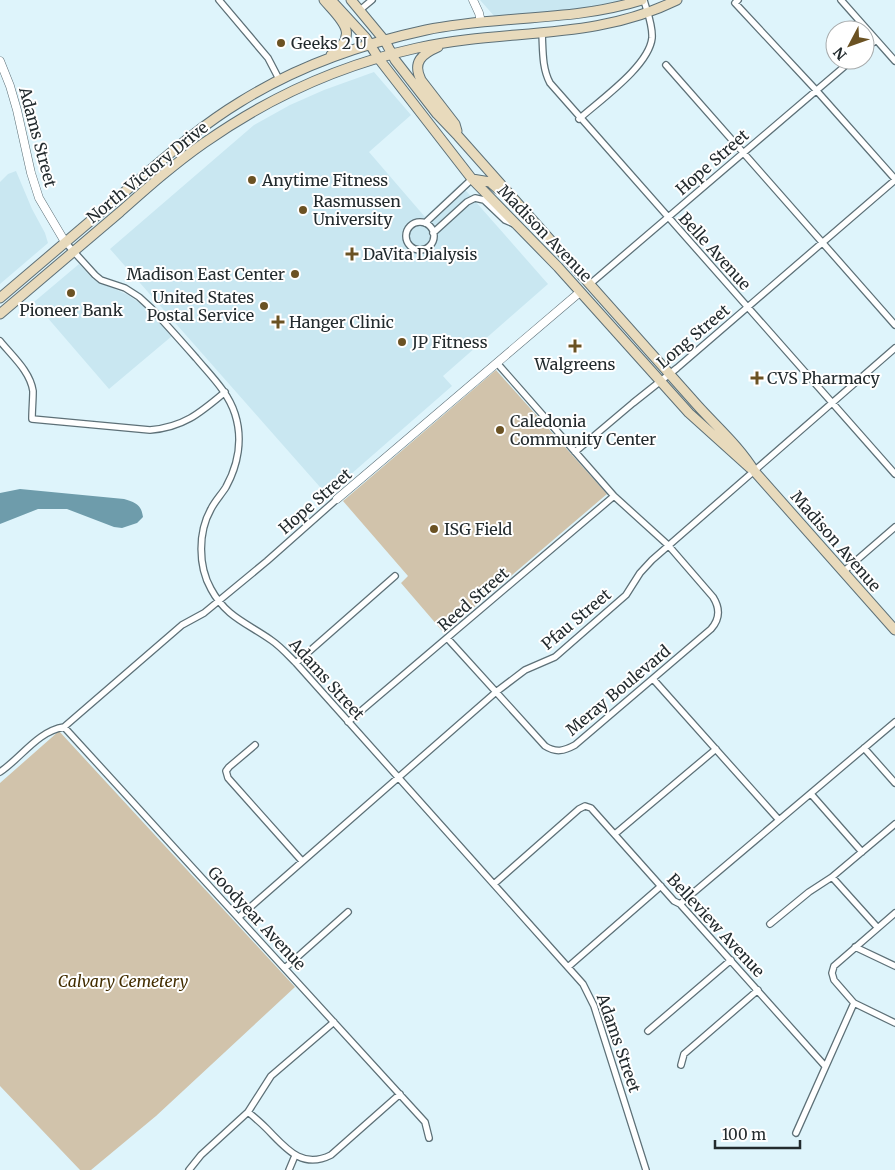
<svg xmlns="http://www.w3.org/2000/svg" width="895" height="1170" viewBox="0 0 895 1170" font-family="Merriweather,serif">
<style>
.built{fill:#c9e7f1}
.green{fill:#d1c3ab}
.water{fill:#6e9cab}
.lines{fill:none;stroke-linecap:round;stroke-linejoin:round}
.minor-casing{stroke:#5d7077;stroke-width:8}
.tertiary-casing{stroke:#5d7077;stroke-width:9}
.secondary-casing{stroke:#5d7077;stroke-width:11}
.minor{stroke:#fff;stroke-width:5.5}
.tertiary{stroke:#fff;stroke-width:8}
.secondary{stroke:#e8dabc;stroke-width:9}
.poi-dot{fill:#6b5223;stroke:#fff;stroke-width:2}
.labels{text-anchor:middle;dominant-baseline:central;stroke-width:4;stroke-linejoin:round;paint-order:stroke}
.poi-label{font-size:16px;fill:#232b2e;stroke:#fff;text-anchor:start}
.street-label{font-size:16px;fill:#232b2e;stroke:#fff}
.park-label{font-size:16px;font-style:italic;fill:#422d00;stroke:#fff}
</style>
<rect width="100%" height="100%" fill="#def4fb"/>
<path class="built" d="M480,0H626L583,8L495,17Z
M374,72L411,115L369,152L425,217L460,184L548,284L443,376L452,386L327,495L110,249L254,125L290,105L324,90Z
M16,171L32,209L45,233L48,243L0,284V182L8,174Z
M79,264L93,279L128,295L145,307L172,336L109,389L34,302Z"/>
<path class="green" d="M496,370L607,494L444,633L401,583L408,576L343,501Z
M59,731L295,987L156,1116L91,1170H80L0,1086V783Z"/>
<path class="water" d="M20,489L124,499C136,503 141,504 143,517L137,523L122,528L114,527L67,509H38L0,524V493Z"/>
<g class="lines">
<defs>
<path id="minor" d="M219,0L268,58L280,81
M738,0L735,3L816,90L895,179
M841,0L895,61
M360,10L372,0
M542,33C543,51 542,68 550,83L895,474
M865,49L876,40
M666,65L895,325
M579,119C600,100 649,66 652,38C653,25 647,12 644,0
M406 236a14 14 0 1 1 28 0a14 14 0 1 1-28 0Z
M425,223L472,179
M433,233L467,202L475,198L484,200L505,220L514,224
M65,242L95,275L101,280L125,288L139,297L151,308C166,324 181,341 196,358C211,376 228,392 235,414C243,439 238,465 226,487C221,495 215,501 211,509C198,532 198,566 211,589C226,617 247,623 271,640C280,646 288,655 296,663L583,984L594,1006L646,1170
M590,284L852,60
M0,341C12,356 30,371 33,391C33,400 32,410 32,419L150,430C184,427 200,413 225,392
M575,452L633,403L677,368L895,180
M843,572L895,527
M448,639L545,746C556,753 564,751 575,745L711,629C720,619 720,608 713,597L668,545L614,496L497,363
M296,663L395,576
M653,679L779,820
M348,722L614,496
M64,727L182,625L204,613L267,561L337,499
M255,745L229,767L226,771L228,778L302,861
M864,748L895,783
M0,772C21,758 38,731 64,727L425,1122L429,1138
M811,794L862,852
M615,834L716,749
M832,877L877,927
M494,884L579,809L585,806L591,808L674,901L680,904L825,1066
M680,904L895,722
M239,917L496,692L525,670L555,657L626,595L640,573L652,560L895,348
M770,924L809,892L832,877L895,824
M855,947L895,966
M568,967L661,886
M285,968L348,912
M895,1023L854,1003L834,980L832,973L834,966L895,913
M648,1031L731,960
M681,1065L684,1054L758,990
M248,1112C254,1117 260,1122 266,1128C285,1147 301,1170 331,1155L400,1094
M796,1133L854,1003
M189,1170L201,1155L248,1112L271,1076L334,1022
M289,1170L294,1158"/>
<path id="tertiary" d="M473,0L479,13L481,22
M0,61L10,86L17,110L31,173L39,198L65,242
M337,499L580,292"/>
<path id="secondary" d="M324,0C341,20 361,34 331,55
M331,0L366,38L379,59L472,179L558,267L689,413L750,468
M351,0L385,41L395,60L437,114L458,136L698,406C718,428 739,446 755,472L895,630
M438,47C422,54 412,62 421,80L455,124L457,131
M472,179L490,182L498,189
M0,298C45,260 90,221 135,183C169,154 202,125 240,102C296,67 361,44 426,30C498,15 572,22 642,0
M0,314C40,280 80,246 120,212C147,188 174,164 204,143C268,98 340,65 417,48C506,28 592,42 677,0"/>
</defs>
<use href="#minor" class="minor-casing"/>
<use href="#tertiary" class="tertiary-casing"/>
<use href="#secondary" class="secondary-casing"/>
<use href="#minor" class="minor"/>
<use href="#tertiary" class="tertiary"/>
<use href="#secondary" class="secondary"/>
</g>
<g class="poi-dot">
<circle cx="281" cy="43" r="5"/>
<circle cx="252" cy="180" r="5"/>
<circle cx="303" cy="210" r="5"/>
<path d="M349.5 246.5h5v5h5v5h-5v5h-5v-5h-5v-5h5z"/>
<circle cx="295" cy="274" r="5"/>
<circle cx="71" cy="293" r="5"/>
<circle cx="264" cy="306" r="5"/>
<path d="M275.5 314.5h5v5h5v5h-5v5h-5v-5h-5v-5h5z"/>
<circle cx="402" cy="342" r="5"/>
<path d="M572.5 338.5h5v5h5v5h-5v5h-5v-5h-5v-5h5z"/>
<path d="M754.5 370.5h5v5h5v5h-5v5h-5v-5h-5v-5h5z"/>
<circle cx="500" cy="430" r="5"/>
<circle cx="434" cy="529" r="5"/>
</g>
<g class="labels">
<g class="poi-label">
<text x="291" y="43">Geeks 2 U</text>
<text x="262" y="180">Anytime Fitness</text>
<text x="313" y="201">Rasmussen<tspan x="313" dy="18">University</tspan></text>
<text x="363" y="254">DaVita Dialysis</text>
<text x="285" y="274" text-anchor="end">Madison East Center</text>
<text x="254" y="297" text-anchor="end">United States<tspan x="254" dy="18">Postal Service</tspan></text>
<text x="71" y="310" text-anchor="middle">Pioneer Bank</text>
<text x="289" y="322">Hanger Clinic</text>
<text x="412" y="342">JP Fitness</text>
<text x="575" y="364" text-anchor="middle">Walgreens</text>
<text x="767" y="378">CVS Pharmacy</text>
<text x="510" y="421">Caledonia<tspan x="510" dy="18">Community Center</tspan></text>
<text x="444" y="529">ISG Field</text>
</g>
<g class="street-label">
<text transform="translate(38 137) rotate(75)">Adams Street</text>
<text transform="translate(712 162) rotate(-41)">Hope Street</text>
<text transform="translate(147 172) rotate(-39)">North Victory Drive</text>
<text transform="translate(545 233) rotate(46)">Madison Avenue</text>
<text transform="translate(715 251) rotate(48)">Belle Avenue</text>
<text transform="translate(693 336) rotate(-40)">Long Street</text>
<text transform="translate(315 501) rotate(-41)">Hope Street</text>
<text transform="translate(836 541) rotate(49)">Madison Avenue</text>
<text transform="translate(473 599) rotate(-41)">Reed Street</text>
<text transform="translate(576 619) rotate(-40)">Pfau Street</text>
<text transform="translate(327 679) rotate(48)">Adams Street</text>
<text transform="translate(618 690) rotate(-40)">Meray Boulevard</text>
<text transform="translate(257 918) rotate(47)">Goodyear Avenue</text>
<text transform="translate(716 925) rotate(47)">Belleview Avenue</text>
<text transform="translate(619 1043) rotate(71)">Adams Street</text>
</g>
<g class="park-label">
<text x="123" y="981">Calvary Cemetery</text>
</g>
</g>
<g transform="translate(850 45) rotate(229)"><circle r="24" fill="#ffffff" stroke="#a7aaab"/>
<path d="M0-4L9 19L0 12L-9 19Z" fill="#6b5223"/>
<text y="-8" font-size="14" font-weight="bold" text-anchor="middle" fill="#232b2e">N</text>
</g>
<path d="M715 1140v8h85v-8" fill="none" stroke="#232b2e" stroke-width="2.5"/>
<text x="722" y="1140" font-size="15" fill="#232b2e" stroke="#ffffff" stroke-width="4" paint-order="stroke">100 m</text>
</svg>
